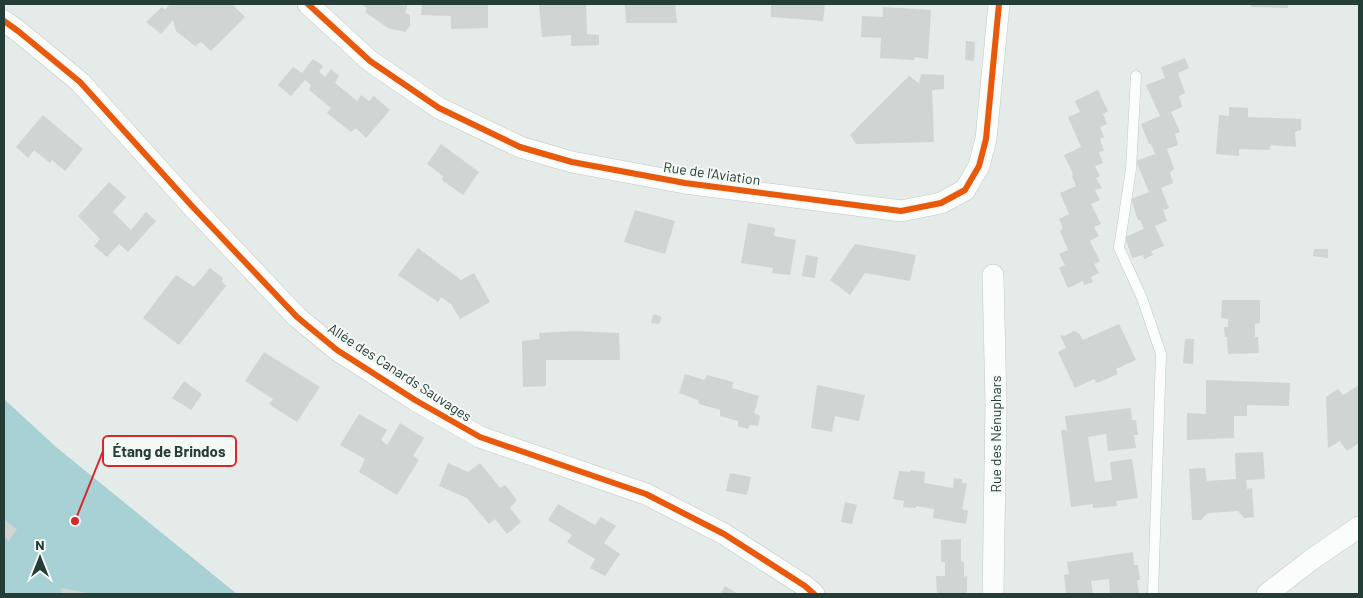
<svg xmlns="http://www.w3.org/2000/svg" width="1363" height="598" viewBox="0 0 1363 598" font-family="Barlow,sans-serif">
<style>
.water{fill:#a8d1d6}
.building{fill:#d0d4d2}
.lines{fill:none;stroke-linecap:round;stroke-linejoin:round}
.lane-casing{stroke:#c2c8c5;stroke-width:11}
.street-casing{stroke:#c2c8c5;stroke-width:22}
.lane{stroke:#fbfcfc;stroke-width:10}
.street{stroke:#fbfcfc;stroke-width:21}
.cycleway-casing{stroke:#f4f9f6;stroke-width:9}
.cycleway{stroke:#e8590c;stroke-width:6}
.labels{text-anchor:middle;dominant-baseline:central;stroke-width:4;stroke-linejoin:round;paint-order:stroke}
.street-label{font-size:14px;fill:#243d36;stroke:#f4f9f6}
.leader{fill:none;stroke:#d62828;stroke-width:2}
.callout-dot{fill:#d62828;stroke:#f4f9f6;stroke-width:2}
.callout{fill:#f4f9f6;stroke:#d62828;stroke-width:2}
.callout-label{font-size:15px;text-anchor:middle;font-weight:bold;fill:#243d36}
</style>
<rect width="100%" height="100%" fill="#e5ebe8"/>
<path class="water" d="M4,399L56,447L237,594H4Z"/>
<path class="building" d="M170,4H232L245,17L211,51L201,42L195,46L176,31L173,20L161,34L146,22L162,7L165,10Z
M361,4H406L407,6L405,13L410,15V26L405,32L388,28L365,12L367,8Z
M422,4H488V28L451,29V16L421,15Z
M539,4H586L587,34L599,35V45L571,46V35L542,37Z
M625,4H675L677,23H626Z
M771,4H825L823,21L771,17Z
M1251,4H1288V8L1251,7Z
M883,7L931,10L928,59L915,57L914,60L880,58L881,38L861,37L862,16L883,17Z
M966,41L975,42L974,61L965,60Z
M1185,58L1189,68L1178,73L1185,93L1179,96L1182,107L1171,112L1180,132L1175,134L1178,145L1167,149L1174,169L1170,172L1173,183L1161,188L1169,208L1163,210L1167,221L1155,226L1164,246L1151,251L1153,255L1144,259L1143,255L1132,258L1125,237L1144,229L1140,220H1138L1131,199L1149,192L1136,161L1155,154L1151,144H1149L1141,124L1160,116L1146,85L1165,78L1161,67Z
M313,59L323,66L319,72L325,77L331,69L339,76L335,83L357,101L361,95L369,101L374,96L390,110L366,138L356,128L351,132L327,113L331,108L309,90L311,85L305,80L291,96L278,85L293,67L302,73Z
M921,74L944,75V89L932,90L934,142L856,144L850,135L909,76L919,83Z
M1098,90L1108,111L1103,114L1107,124L1100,127L1104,137L1100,139L1104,151L1099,152L1103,163L1095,166L1100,176L1096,178L1102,188L1095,190L1100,200L1091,204L1101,224L1094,227L1099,236L1090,241L1100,261L1094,264L1099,273L1091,277L1093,282L1084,285L1083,281L1068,288L1059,268L1065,265L1059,254L1068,250L1060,231L1063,228L1059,219L1069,214L1060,193L1076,186L1072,176L1073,174L1064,155L1081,147L1068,117L1080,112L1075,101Z
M1229,107L1248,108V117L1301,119V130L1295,132L1296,147L1271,145L1269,150L1239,149V156L1216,154L1219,115L1229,116Z
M43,115L83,149L65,171L52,160L50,163L34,150L28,158L16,147Z
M441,144L479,172L463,195L442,180L443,176L427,164Z
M109,182L126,197L113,212L131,230L146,212L156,221L128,252L119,244L107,257L94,246L100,239L78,216Z
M635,210L675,221L665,254L624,242Z
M748,223L775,228L774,236L796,240L790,275L772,273L773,268L741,263Z
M855,244L916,255L910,281L865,273L850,295L830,280Z
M418,248L461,280L474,273L490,302L460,319L451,304L441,297L438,302L398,275Z
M1314,249H1328V258L1313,256Z
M806,255L818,257L815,278L802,276Z
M210,268L223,278L222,282L226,286L179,345L143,318L176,275L194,287Z
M1222,300H1260V323L1255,324V337H1258L1259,353L1228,354L1227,337H1225L1224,327H1228V319L1221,318Z
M653,314L662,317L659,324L651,323Z
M1119,324L1136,360L1116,369L1118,374L1097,383L1094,379L1075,388L1058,352L1066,348L1060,335L1064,336L1074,331L1079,333L1083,340Z
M576,331L619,333L620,360H546V386L523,387L522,341L540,339L539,333Z
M1185,339H1194L1193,364L1183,363Z
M264,352L320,387L297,422L269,404L273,399L245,381Z
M685,374L704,380L707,375L733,382L732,388L759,396L754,413L760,416L758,426L750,425L748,429L738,426V421L720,416V410L699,404L698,400L679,393Z
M1206,380L1290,383L1289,406L1247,405V416H1234V438L1187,440V413L1206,414Z
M184,381L202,394L191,410L172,398Z
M817,385L865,395L859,421L835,416L832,432L811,428Z
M1359,385V443L1347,451L1340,441L1328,448L1326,397L1338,389L1343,395Z
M1131,408L1132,420H1136L1138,435H1134L1136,448L1108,451L1106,434L1088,437L1095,482L1112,480L1110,462L1132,459L1138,498L1116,501L1117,506L1093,508V504L1071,507L1061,430H1067L1065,416Z
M359,414L387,430L381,440L387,445L400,423L424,438L413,456L419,460L397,495L359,472L365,459L340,445Z
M1263,452L1265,479L1246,480L1247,489L1252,488L1254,517L1244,518L1238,511L1208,513L1201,520H1192L1189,469L1205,468L1207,481L1236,479L1235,453Z
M448,463L468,472L480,463L500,488L505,485L517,500L510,508L521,522L507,534L495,519L489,524L467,498L439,486Z
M910,470L925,472L924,483L953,488L954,478L962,479V483H967L962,509L968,511L966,524L933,518L934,509L916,506V508L903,507L904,501L893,499L899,471L910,472Z
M730,473L751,477L747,495L726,491Z
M845,502L857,505L852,524L841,522Z
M558,504L595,525L601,517L616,526L604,543L620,554L605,576L590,568L595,559L567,542L572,535L548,520Z
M4,520L17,529L9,541L4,537Z
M961,539V561L964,562V577L967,576V594H937L936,576H945V562H941V540Z
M1133,552L1134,565H1138L1140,580H1137L1139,593L1110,594L1109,579L1091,581L1093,594H1066L1064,575L1069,574L1067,562Z
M725,586L738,594H720Z
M62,588L87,593V594H61Z"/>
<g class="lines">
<defs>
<path id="lane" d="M1136,76L1131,169L1119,248L1142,298L1161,354L1153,594"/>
<path id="street" d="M308,4L370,61L439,108L520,147L572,162L685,183L901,211L941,203L965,190L979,166L986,139L999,4
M4,21L18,31L80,82L191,205L297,317L337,350L415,400L480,437L646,494L724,534L805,586L814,594
M993,275L996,404L993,594
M1267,594L1311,560L1359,527"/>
</defs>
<use href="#lane" class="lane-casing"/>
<use href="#street" class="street-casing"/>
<use href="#lane" class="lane"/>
<use href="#street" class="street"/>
<defs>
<path id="cycleway" d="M308,4L370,61L439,108L520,147L572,162L685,183L901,211L941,203L965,190L979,166L986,139L999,4
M4,21L18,31L80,82L191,205L297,317L337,350L415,400L480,437L646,494L724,534L805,586L814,594"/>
</defs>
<use href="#cycleway" class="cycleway-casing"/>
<use href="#cycleway" class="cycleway"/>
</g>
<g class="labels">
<g class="street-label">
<text transform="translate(712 173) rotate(8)">Rue de l'Aviation</text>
<text transform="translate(400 372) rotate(33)">Allée des Canards Sauvages</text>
<text transform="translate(995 434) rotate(-90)">Rue des Nénuphars</text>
</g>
</g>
<path class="leader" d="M75 521L103 451"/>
<circle class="callout-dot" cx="75" cy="521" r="5"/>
<rect class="callout" x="103" y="436" width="133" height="30" rx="5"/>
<g class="callout-label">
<text x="169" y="457">Étang de Brindos</text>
</g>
<rect width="1363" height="598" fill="none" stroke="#243d36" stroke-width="10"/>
<g transform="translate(40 558)" stroke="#f4f9f6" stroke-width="4" paint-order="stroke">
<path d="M0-4L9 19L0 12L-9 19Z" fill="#243d36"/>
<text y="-8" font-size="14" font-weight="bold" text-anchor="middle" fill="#243d36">N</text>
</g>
</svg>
